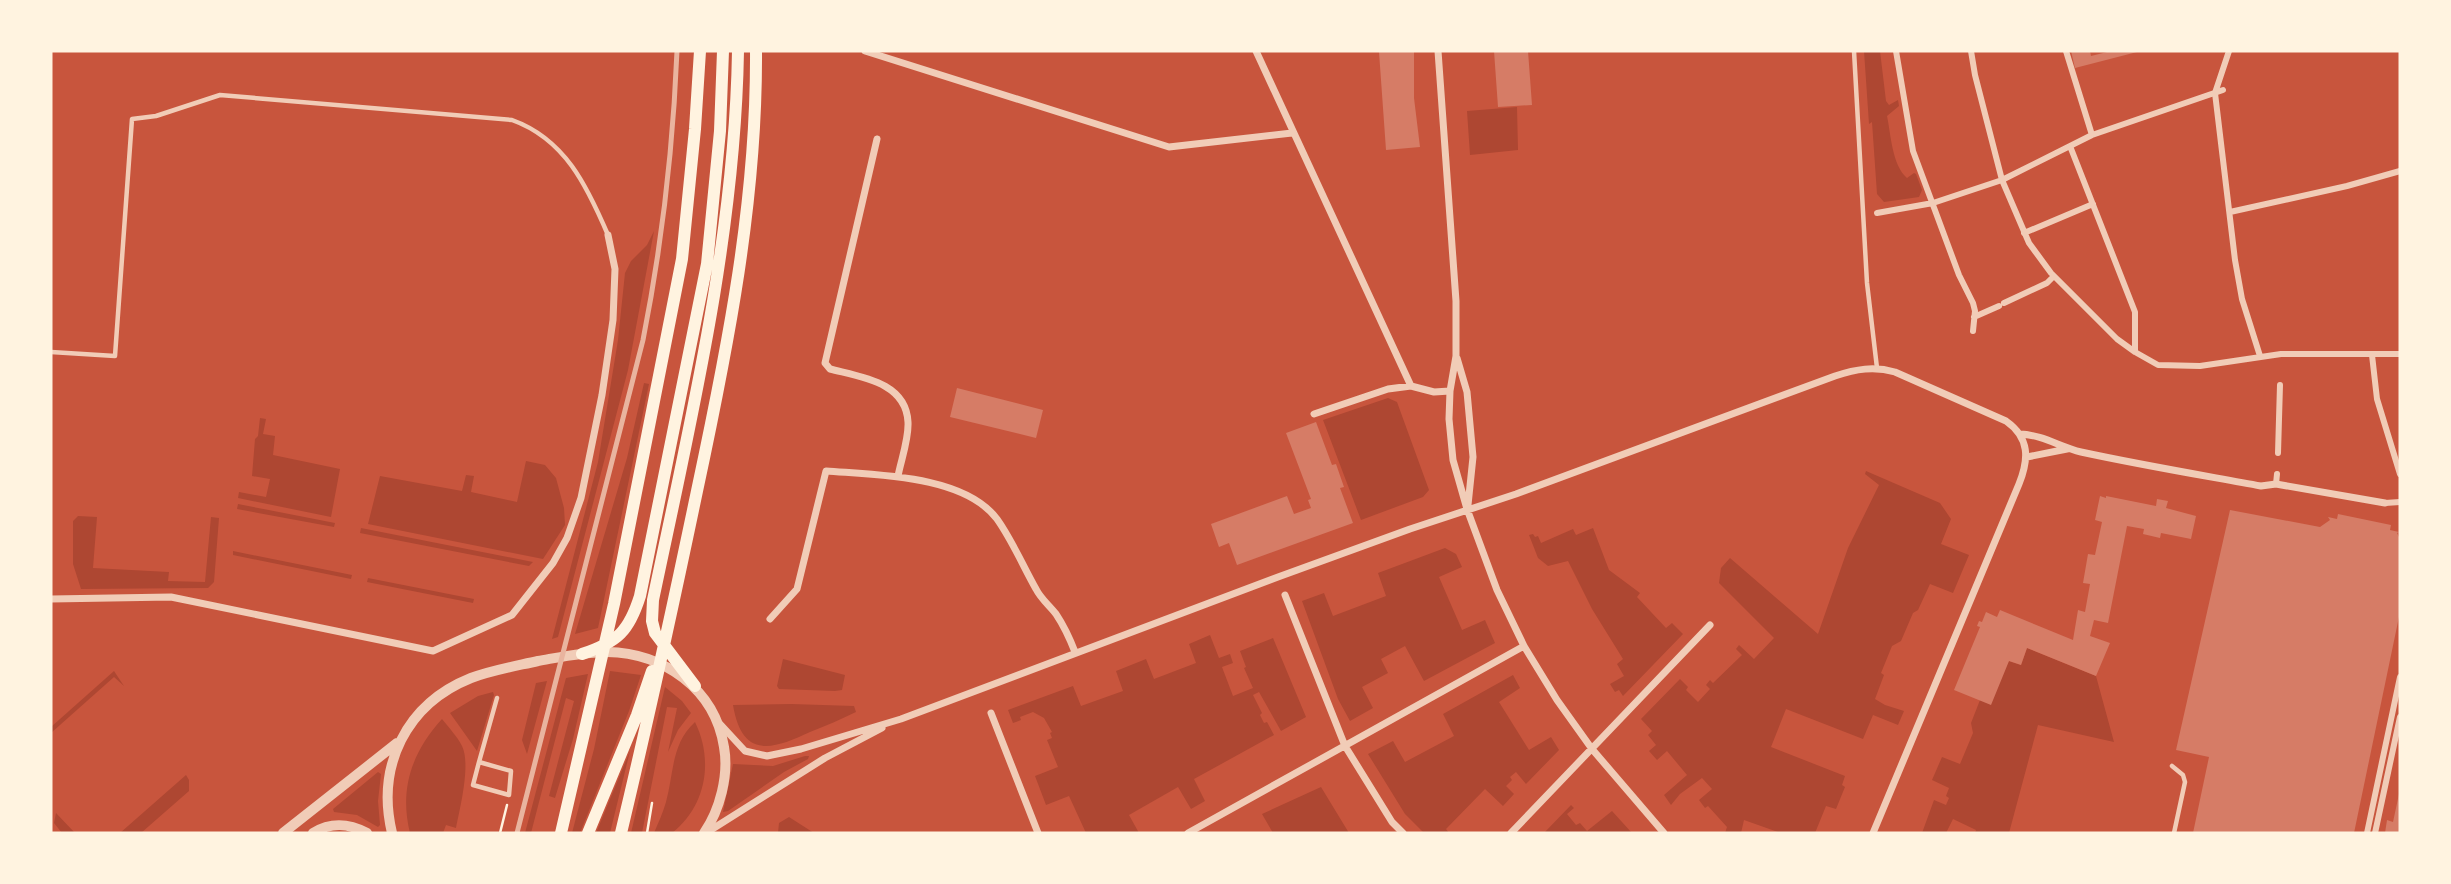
<svg xmlns="http://www.w3.org/2000/svg" width="2451" height="884" viewBox="0 0 2451 884" font-family="'Golos Text',sans-serif">
<style>
.green{fill:#ae4732}
.building{fill:#d67c66}
.lines{fill:none;stroke-linecap:round;stroke-linejoin:round}
.path{stroke:#fff3e0;stroke-width:2.5}
.service{stroke:#f1ccb7;stroke-width:4.5}
.pedestrian{stroke:#f1ccb7;stroke-width:6}
.minor{stroke:#f1ccb7;stroke-width:7}
.tertiary{stroke:#f1ccb7;stroke-width:10}
.primary{stroke:#fff3e0;stroke-width:12}
.rail{stroke:#e9b49f;stroke-width:5}
</style>
<rect width="100%" height="100%" fill="#c8553d"/>
<path class="green" d="M1864,51H1880L1886,101L1889,105L1898,100L1899,106L1887,116C1891,135 1892,165 1907,178L1914,173L1916,174L1922,190L1919,197L1884,202L1877,194L1872,122L1869,124Z
M1517,107L1518,150L1470,155L1467,111Z
M654,231L628,370L558,637L552,639L598,462L618,340L625,273L631,261L647,245Z
M644,383L649,384L598,628L575,634L627,458Z
M1388,398L1397,402L1429,490L1423,497L1361,520L1323,420Z
M260,418L266,419L263,434L275,436L273,455L340,469L331,517L238,498L239,492L266,497L270,479L252,476L255,439L258,436Z
M526,461L545,465L556,478L564,508L565,525L543,559L368,524L380,476L462,491L466,475L474,476L471,492L517,502Z
M1866,471L1940,503L1951,519L1941,544L1969,555L1953,593L1930,584L1918,610L1913,613L1901,641L1892,646L1881,673L1884,675L1875,699L1885,705L1904,711L1898,725L1873,715L1863,739L1786,709L1771,747L1845,776L1842,785L1845,787L1836,809L1826,806L1815,833H1781L1744,820L1741,833H1725L1727,827L1708,806L1705,808L1699,800L1712,789L1702,778L1680,794L1671,805L1664,795L1687,775L1667,751L1657,760L1649,751L1656,745L1648,735L1652,731L1641,719L1680,679L1688,687L1686,690L1698,702L1710,689L1706,685L1710,680L1713,683L1742,655L1736,649L1739,645L1754,659L1774,638L1719,583L1721,568L1730,558L1818,634L1848,548L1879,485L1865,474Z
M238,504L335,523L334,527L237,509Z
M78,516L97,517L93,568L169,572L168,581L205,582L211,517L219,518L214,582L208,588L81,589L73,564V521Z
M361,528L533,562L529,566L360,533Z
M1593,528L1609,570L1640,593L1637,597L1666,628L1672,623L1683,634L1623,696L1619,690L1615,692L1610,684L1624,676L1617,664L1623,659L1592,609L1568,561L1548,566L1538,558L1529,535L1533,534L1535,537L1538,536L1541,543L1573,529L1576,535Z
M1445,548L1456,554L1462,567L1439,577L1462,630L1485,620L1495,643L1424,681L1405,646L1381,659L1388,673L1362,687L1373,708L1350,721L1338,699L1302,601L1324,593L1333,616L1386,596L1378,573Z
M233,551L352,575L351,579L233,555Z
M368,578L474,599L473,603L367,582Z
M1210,635L1219,658L1230,654L1233,663L1222,667L1233,696L1253,688L1244,668L1246,667L1240,651L1273,638L1306,717L1281,731L1259,692L1253,695L1262,713L1260,715L1264,723L1267,722L1274,735L1194,779L1205,801L1191,809L1178,787L1129,815L1139,833H1086L1069,796L1046,805L1035,776L1058,767L1047,740L1052,738L1050,733L1052,732L1044,718L1033,712L1020,717L1021,720L1013,723L1008,710L1073,686L1081,706L1123,691L1116,671L1146,659L1154,679L1196,663L1189,644Z
M2027,648L2096,676L2114,742L2038,725L2009,833H1975L1976,830L1953,819L1946,833H1922L1934,800L1946,805L1949,798L1946,796L1949,788L1932,780L1942,757L1960,764L1973,733L1971,723L1980,700L2009,661L2021,665Z
M783,659L845,675L842,690L835,691L779,689L777,686Z
M114,671L124,686L114,677L51,733V727Z
M610,671L641,675L629,711L580,833H572L594,749Z
M588,674L573,739L555,798L549,796L574,701L566,698L531,833H525L566,678Z
M1513,675L1520,688L1499,702L1529,750L1551,737L1559,750L1526,784L1516,772L1510,777L1512,780L1506,786L1514,794L1503,806L1485,789L1446,829L1449,833H1424L1405,814L1368,754L1393,741L1405,762L1454,736L1443,714Z
M547,681L527,754L522,740L536,683Z
M665,687L682,701L691,713L678,730L668,752L677,708L667,707L642,833H631Z
M493,692L494,695L477,751L450,713L478,696Z
M791,704L854,706L856,712C841,719 826,726 810,732C772,750 742,759 733,705Z
M442,719C449,728 457,736 462,746C471,764 460,808 456,828L446,825L443,833H410C399,789 412,752 442,719Z
M695,722C714,761 706,806 672,833H654C658,823 663,813 666,802C674,773 671,744 695,722Z
M630,751L610,833H596Z
M805,756H809L808,759L784,772L728,811L723,812L733,764L773,766Z
M378,772L381,774L378,801L380,825L378,827L357,815L334,812L333,809Z
M186,775L189,780V791L141,833H120Z
M1321,787L1349,833H1273L1262,814Z
M1571,805L1574,808L1567,814L1576,825L1580,823L1587,831L1612,811L1632,833H1544Z
M56,813L74,832L62,833L54,823Z
M789,817L814,833H778L779,823Z"/>
<path class="building" d="M1414,51V98L1420,147L1386,150L1379,52Z
M1494,51H1528L1532,105L1498,107Z
M2071,51H2090L2091,56L2111,51L2137,52L2075,68Z
M957,388L1043,410L1036,438L950,417Z
M1316,422L1332,465L1336,464L1344,487L1340,488L1353,523L1237,565L1229,543L1219,547L1211,524L1287,496L1294,514L1311,508L1308,500L1311,499L1286,433Z
M2100,496L2106,498V496L2156,506L2157,499L2168,501L2166,508L2196,516L2191,539L2161,533L2160,538L2143,534L2144,529L2127,526L2108,623L2094,620L2090,636L2110,643L2096,676L2027,648L2021,665L2009,661L1991,705L1954,690L1980,627L1977,626L1979,621L1982,622L1986,612L1997,617L2000,610L2073,640L2078,610L2085,612L2090,584L2083,583L2088,554L2095,555L2102,522L2095,520Z
M2230,510L2320,527L2330,520L2328,517L2337,519L2338,514L2391,525L2390,530L2399,532L2397,533L2400,539V612L2354,833H2193L2209,757L2176,750Z
M2399,794L2400,833H2385L2387,820L2393,822Z"/>
<g class="lines">
<path class="path" d="M500,833L507,805
M647,833L652,803"/>
<path class="service" d="M1854,51L1867,283L1877,368
M51,352L115,356L132,119L156,116L220,95L512,120C565,139 587,186 608,235
M479,762L511,771L509,795L473,785Z
M479,762L497,698
M2172,766L2183,775L2185,782L2174,833"/>
<path class="pedestrian" d="M1896,51L1913,151L1959,275L1973,303L1975,311L1973,331
M1971,51L1975,75L2002,180L2029,243L2051,273L2117,339L2135,352L2158,365L2200,366L2281,354H2400
M2066,51L2092,135
M2229,51L2215,93L2235,260L2242,299L2260,356
M2070,146L2135,312V352
M2230,212L2347,186L2400,171
M1877,213L1933,203L2002,180L2092,135L2223,90
M2024,233L2093,204
M2004,303L2047,283L2054,276
M1974,317L1999,306
M2372,355L2377,399L2400,474
M2278,453L2280,385
M2276,484L2277,474
M2385,503L2400,502
M2367,833L2400,677
M2375,833L2400,717"/>
<path class="minor" d="M865,51L1169,147L1292,133
M1256,51L1411,386
M1438,51L1456,301V356L1450,391L1449,419L1453,460L1467,509L1497,590L1524,646L1557,700L1592,749L1664,833
M877,139L825,363L830,369C861,377 906,382 908,422C909,439 901,460 898,476
M1457,358L1467,392L1473,457L1468,505
M1314,414L1388,389L1411,386L1434,392L1450,391
M2020,434C2043,435 2060,447 2081,452C2141,465 2201,475 2261,486L2276,484L2385,503
M2027,457L2067,449
M1285,595L1345,746L1392,822L1403,833
M51,599L171,597L433,651L512,615L553,563L567,538L581,498L602,395L613,320L615,269L608,235
M770,619L797,589L826,471C876,475 964,475 997,519C1012,540 1023,566 1036,589C1041,599 1049,605 1056,614C1064,626 1070,639 1075,652
M991,713L1038,833
M721,725L745,751L767,756L801,749L901,719L1278,577L1410,529L1516,494L1835,376C1856,369 1874,366 1895,372L2006,421C2030,438 2029,459 2019,484L1873,833
M706,833L825,758L882,728
M1188,833L1524,646
M1511,833L1710,625"/>
<path class="tertiary" d="M283,833L397,743
M313,833C331,822 348,823 367,833
M392,833C376,766 406,704 471,678C492,670 516,666 538,661C561,657 584,652 607,652C664,653 715,689 724,747C729,775 720,810 704,833"/>
<path class="primary" d="M582,654C618,642 629,631 640,596L707,264L720,131L723,51
M695,686L655,633L652,621L653,600C691,419 735,236 738,51
M561,833L614,604L682,259L695,129L700,51
M588,833L637,715L652,671
M621,833C648,720 673,606 697,491C728,346 757,200 756,51"/>
<path class="rail" d="M517,833L643,340C662,244 673,149 677,51"/>
</g>
<rect width="2451" height="884" fill="none" stroke="#fff3e0" stroke-width="105"/>
</svg>
